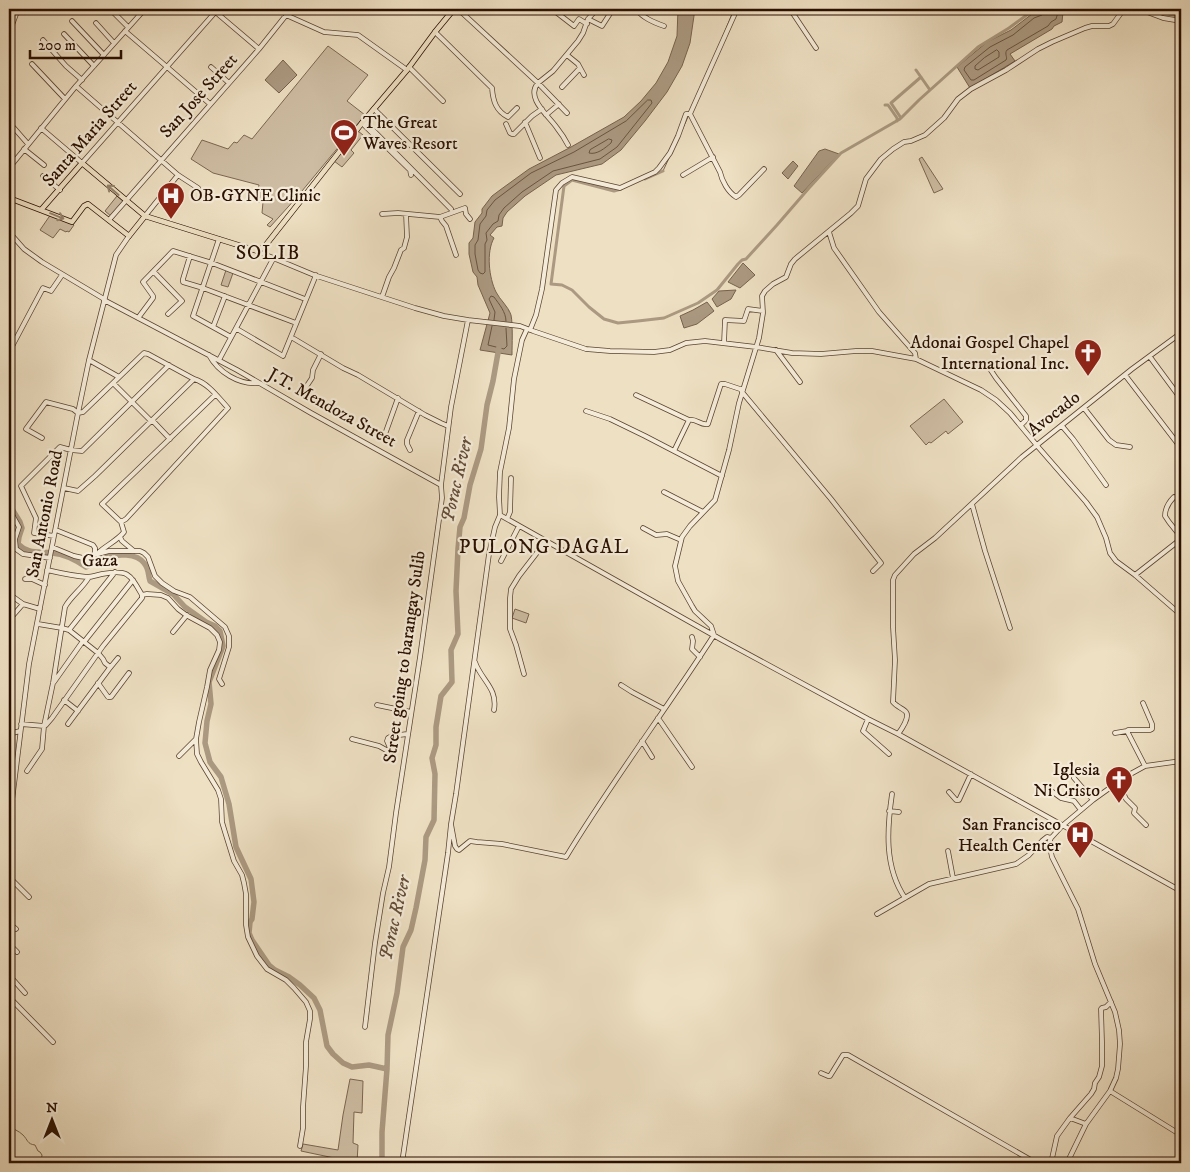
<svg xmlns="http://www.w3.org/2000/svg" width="1190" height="1172" viewBox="0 0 1190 1172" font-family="'IM FELL DW Pica',serif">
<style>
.green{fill:#cdbca2;stroke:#7b6651}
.water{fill:#ab9981;stroke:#77624d}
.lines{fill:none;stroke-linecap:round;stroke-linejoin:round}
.shore{stroke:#6a5440;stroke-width:1}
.stream{stroke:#77624d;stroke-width:1}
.canal{stroke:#ab9981;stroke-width:3}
.river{stroke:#ab9981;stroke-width:5.5}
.minor-casing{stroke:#5a4331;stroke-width:5.5}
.major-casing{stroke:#290f00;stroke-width:6}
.minor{stroke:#f4ebd8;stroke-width:4}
.major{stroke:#eee0c3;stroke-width:4.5}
.oneway{stroke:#95826b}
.labels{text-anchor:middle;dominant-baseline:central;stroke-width:4.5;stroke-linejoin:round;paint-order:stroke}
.street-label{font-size:18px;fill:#290f00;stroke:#f4ebd8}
.poi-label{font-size:18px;fill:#290f00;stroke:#f4ebd8;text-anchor:end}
.water-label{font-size:19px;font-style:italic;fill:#644d3a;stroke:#f4ebd8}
.quarter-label{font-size:20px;letter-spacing:1px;fill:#290f00;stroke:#f4ebd8}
</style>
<rect width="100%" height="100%" fill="#eee0c3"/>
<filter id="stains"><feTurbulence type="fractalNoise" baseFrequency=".004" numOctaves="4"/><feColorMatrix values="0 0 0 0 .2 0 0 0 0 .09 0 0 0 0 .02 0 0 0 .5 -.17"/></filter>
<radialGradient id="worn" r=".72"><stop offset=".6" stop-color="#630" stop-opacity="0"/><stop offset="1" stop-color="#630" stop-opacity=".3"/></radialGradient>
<path class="green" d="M328,46L368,75L347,101L365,115L297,197L270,227L267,225L273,219L262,213L263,202H256L259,185L213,173L191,159L202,140L228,149L234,142L237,143L244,135L252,139Z
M358,131L363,135L351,150L354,153L342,167L334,161Z
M922,157L943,189L934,193L919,159Z
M117,196L124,202L112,217L105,211Z
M51,214L71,223L74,225L69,232L67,231L66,232L60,229L53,238L40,230Z
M226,270L233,273L228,287L221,285Z
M944,399L963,422L948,434L946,431L931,443L929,442L926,445L910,426Z
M515,609L529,614L526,623L512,618Z
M350,1079L363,1081L362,1113L354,1112L353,1143L358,1145L357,1163H340L339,1159L301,1151L303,1144L338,1150L343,1115Z"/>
<path class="water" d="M678,9H695L690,43L682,66L667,92L645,121L621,150L602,164L556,175L525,196L507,212L503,218L502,226L497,227L490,235L494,238C486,252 489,278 496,292C500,300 508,306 511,315C513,325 512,345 512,355L480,350L490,313L478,285L477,277L473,272L469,254V243L473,238L475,222L482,213V209L492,196L500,190L529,169L571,147L624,117L641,101L656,83L668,62L677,36Z
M1045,9H1068L1063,12L1062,22L1054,26L1052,29L1010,54L1015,61L970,88L957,67L987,42L1011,30L1032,14Z
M283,60L297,75L279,93L265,80Z
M825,149L839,154L802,193L794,186L819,151Z
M793,161L798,166L788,179L782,173Z
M743,263L755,275L740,288L728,282Z
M736,290L731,299L717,307L712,299L719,291Z
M707,302L714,311L697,324L684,328L680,316L693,310Z"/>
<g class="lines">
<path class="shore" d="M1045,9L1044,12L1042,15L1034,18L1013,35L990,47L965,67L964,70L971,80H974L1006,60C1008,57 1004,54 1007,50L1048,26L1051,22L1056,19L1059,9
M997,50L999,52V57L978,70L975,69V66L984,58Z
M648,100H651L652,103L617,147L600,159L553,171L522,192L504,208L499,215L498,221L493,224L486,233L487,240L485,244V272L483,274L480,273L478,270L475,254V245L478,240L480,224L486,216L487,210L495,200L531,173L574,152L626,121Z
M609,139L612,140L611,143C605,148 597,155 589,153L590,150Z
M494,320L495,312L489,299L491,296L494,297C499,304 506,312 506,321
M492,326L488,345L504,349L507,346L506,328"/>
<path class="stream" d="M721,41L734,9
M682,130L688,117
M663,171L670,156
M9,1126C13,1129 19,1131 23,1135C28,1140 27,1144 35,1145L38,1151L40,1152L42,1155L41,1163"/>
<path class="canal" d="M1145,9L1181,17
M916,70L930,90
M885,105H888L897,118V121
M901,118L891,103L921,77
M645,179L663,171
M621,189L614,191L572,180L564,186L551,284L562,285L572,290L589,307L604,319L618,323L638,321L664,318L698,303L717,290L738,264L742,260L746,259L777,225L809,188L841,153L900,119L919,100L978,47L1009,28L1035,9"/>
<path class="river" d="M9,490L11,492L12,509L20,522L22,528L19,537L18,544C29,555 39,551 52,553C64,554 76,560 86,567C93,564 100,559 107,557C117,554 137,553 144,563C149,568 148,575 150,581L173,594L185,607L206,622L215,626L220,631L223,646L209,682L211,704L207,721L205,743L210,762L221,777L229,804L236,847L251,879L254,902L252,919L250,922L249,933L252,940L269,965L275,970L289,977L300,985L314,998L320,1010L327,1046L333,1054L343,1063L352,1067L369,1065L387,1069
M382,1163V1132L387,1069L388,1035L397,993L403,947L411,930L416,908L425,860L426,837L434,820L435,774L432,758L436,745V727L441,696L452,682L451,650L458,634L456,591L458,549L460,527L464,518L470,485L481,449L487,405L493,381L499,347"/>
<defs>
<path id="minor" d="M110,9L128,27
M133,9L139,15
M212,9L259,49
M281,9L286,15L324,32L358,35L407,70
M458,9L538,83L553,71L578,41L583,33L588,19L597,9
M552,9L574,26L579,19L587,24
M636,9C643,18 653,22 664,26
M790,9L816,48
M1139,9L1163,18L1181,21
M76,11L78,9
M588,19L602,26L613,9
M72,21L104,55
M96,23L114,43
M125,31L167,67L210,104
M435,32L492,88C493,101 496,111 508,117L517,108
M64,34L94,66
M43,40L66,66L82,80
M9,41L11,35L12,25L18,9
M567,55L578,64L584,75
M32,64L65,99
M211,67L229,83
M409,67L443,101
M76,86L178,175L198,188
M562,87L580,68
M374,109L460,194
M567,113L538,83C525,98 549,116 557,128C561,133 565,139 568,145
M690,114L720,172C722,181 728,192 736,197L739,195L764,169
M546,115L559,104
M364,121L451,209
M525,122L540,158
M362,123L410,170L411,175
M506,124L510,133L512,134H514L532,116L542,109
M14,128L28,144
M41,128L82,163L218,9
M24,149L44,165
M9,168L76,86L145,9
M683,175L713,157
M43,176L60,190
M382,214L398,213L440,217L465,208L466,214L470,219
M145,216L178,175
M440,217L442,221L446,226L456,255
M109,220L259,49L291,9
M9,232L24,249L42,262L104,299
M829,232L834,248L879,312L915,353L916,359
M219,239L193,316L231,337
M254,250L314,275L415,308L444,316L468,320L520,326L533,331L586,349L610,351L654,352L670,350L686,343L705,341L756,347L792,353L821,354L856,351H872L916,359L981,390L996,400L1010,413L1039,448L1086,502L1097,517L1106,538L1110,553L1116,561L1135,575L1181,615
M190,256L183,279V282L203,288L296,323
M154,272L182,301L168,314
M382,297L389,277L394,268L401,250L404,248L407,237L406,214
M104,300L237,370L311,413L441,485
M138,318L153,298V296L143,282L173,251L212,263L305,299
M213,327L225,296
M237,329L283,356L316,275
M530,330L536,315L542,289L556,190L562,183L572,177L620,188L655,172L659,168L670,153L678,136L686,114H690L737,9
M291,337L343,368L358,375L425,415L441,423L448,426
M724,343L725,320L744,321L748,309L763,311
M776,350L800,382
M9,352L43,288L51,291L62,275
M209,355C218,372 239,385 258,383
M1150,357L1181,399
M89,360L119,377
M219,360L273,259
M986,363L996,378L1026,416V420L1021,425
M1125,375L1181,448
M113,383L151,421
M304,390L312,378L313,370L321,354
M742,392L831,499L881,563L873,571
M636,395L689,420L674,451
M1084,408L1109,440L1116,445L1130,447
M586,411L610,419L645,436L722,476
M152,420L170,439
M689,420C696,418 701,426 708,424L721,384H725L743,390
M1062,426L1073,439L1106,485
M384,437L398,398
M42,438L26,429L46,402L73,409L78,413L83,412L144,353L148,354L194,379C208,383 218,397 228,408L126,519L121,522L102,504L215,395
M410,450L407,444V440L419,411
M64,488L78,491L95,476L194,379
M664,492L703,512
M1174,497C1169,502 1165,509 1165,516L1169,522L1181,537
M9,504L10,511L19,527L15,539L16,549L23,554L50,558
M972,504L985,551L1010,628
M500,515L722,640L868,719L898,734L1181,891
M507,519L510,512L511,478
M643,528L656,535L667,534L681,540
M56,530L93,545L95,548V554
M54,536L34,533L36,518L21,486L60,447L71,450L82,451L169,365
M120,537L122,541L134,551
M52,547L74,556L83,558L109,551H140L144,553L148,557L155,576L162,583L174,591L190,597L225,627L229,636V647L219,679L222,684
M99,552C107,545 118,540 124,532L121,522
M501,561L519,526
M47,570C60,573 74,576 87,577C92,577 97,575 102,574C128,569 130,574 142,595
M1135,575L1181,539
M25,579H32L45,585
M9,594L23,604L40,609
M142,595L147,594L161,595L168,598L178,609L186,615L210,628L217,635L220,642L219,650L210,670L207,687L199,722L196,739L197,754L201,762L218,790L221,799L222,822L225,832L234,861L242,875L244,883L246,894V925L248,937L257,956L267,969L286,980L294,988L306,1002L310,1011V1019L306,1042V1066L303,1107V1128L300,1146
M9,620L23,604
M38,624L62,628L69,630L98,653L103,659L105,663L110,667
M69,630L115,572
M173,632L187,615
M692,637L693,641L692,649L700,657
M84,642L133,580
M475,662C481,680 498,688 494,710
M524,674L516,645L510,629V598L511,589L519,576L546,541
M54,682L83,641
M98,683L108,697H111L129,673
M621,685L632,692L664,709
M64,700L78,711
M377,705L411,712
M658,718L692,767
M868,719L863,731L889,754
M21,724L44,726L53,683L65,607C71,596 83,588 89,577
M68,724L109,669L118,658
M1127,731L1128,730H1150L1152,729V724L1143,703
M1115,733L1127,731L1145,766
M9,734L20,731
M898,734C901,730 910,717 906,712C904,709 897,707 893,702L895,660L893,627V580L895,575L914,554L935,538L1022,457L1132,369L1181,333
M352,739L379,746L388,751L390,748L387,741L388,738L392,736L407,734
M642,741L652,757
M179,756L196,739
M27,771L42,749L44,726L46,725L52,718L103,646L142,598V595
M1074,778L1093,800
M1118,781L1126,799L1135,808L1134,813L1146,825
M1050,790L1061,798L1074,801L1081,810
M949,792L956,800H959L971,774
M892,794C887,829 884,867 905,898
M889,811L899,812
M451,824L455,846L457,849L459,850L470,841L477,842L502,844L566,857C612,781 666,710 714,635L711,626L695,611L692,606L678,581L675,566L682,537L690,526L715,500L729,450L739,403L759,338L763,313L762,296L765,291L773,284L786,277L791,264L795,259L851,213L858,206L866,179L881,159L893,149L904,142L911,141L925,135L944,118L958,99L971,89L1006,70L1038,49L1052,42L1085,28L1092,26H1109L1113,24L1121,13L1126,10L1135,9
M9,825L29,664L78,413L89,360L116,255L129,236
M948,851L953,878
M9,874L12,876V880L29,897
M877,914L929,884L1016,864L1029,855L1042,841L1047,837L1051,838
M9,923L16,929
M9,944L17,952
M9,975L25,993
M9,997L53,1042
M365,1027L375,943L383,893L389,867L396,813L420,657L442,498L441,485L451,407L468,320
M821,1073L828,1076H830L843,1055H848L1036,1163
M1110,1091L1181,1135
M1070,1118L1091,1094L1094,1089L1095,1083L1099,1077L1102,1066V1042L1101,1009L1102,1008L1106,1007L1111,1002
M402,1163L448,853L451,824L456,794L489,554L495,527L500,515L499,497L500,472L509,428L514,379L522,340L527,329
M1051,1163L1057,1136L1070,1118L1086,1124
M1067,1163L1086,1124L1110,1091L1116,1078L1118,1069L1120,1044L1119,1030L1115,1012L1095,964L1078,909L1052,857L1049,843L1051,838L1062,826L1093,800L1125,777L1145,766L1181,761"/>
<path id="major" d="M9,198L72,222L84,206L88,204L129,236L145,216
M41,210L82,163L145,216L254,250L261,249L265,246L362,123L407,70L435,32L454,9"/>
</defs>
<use href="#minor" class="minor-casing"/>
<use href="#major" class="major-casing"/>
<use href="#minor" class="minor"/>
<use href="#major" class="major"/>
</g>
<defs><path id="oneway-shaft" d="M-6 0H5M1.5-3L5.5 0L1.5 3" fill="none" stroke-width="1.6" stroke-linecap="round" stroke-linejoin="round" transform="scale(1.25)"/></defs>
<g class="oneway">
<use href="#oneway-shaft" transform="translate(113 190) rotate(-139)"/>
<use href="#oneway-shaft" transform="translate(57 216) rotate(22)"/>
</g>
<defs>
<symbol id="stadium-pin" viewBox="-11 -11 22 30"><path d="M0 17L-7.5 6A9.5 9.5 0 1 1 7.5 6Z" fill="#8f2418" stroke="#f4ebd8"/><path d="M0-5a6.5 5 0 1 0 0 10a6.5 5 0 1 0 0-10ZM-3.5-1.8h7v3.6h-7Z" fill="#fff"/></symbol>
<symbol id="hospital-pin" viewBox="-11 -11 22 30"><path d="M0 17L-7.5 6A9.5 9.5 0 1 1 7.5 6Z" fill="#8f2418" stroke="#f4ebd8"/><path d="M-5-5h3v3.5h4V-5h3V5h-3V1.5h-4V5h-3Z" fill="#fff"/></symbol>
<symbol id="church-pin" viewBox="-11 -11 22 30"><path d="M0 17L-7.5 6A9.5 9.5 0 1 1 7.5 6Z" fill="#8f2418" stroke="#f4ebd8"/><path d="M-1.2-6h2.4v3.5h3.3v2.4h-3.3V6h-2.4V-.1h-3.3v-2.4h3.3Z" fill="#fff"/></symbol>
</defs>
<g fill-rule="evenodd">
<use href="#stadium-pin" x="328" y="117" width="32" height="43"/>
<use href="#hospital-pin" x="155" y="180" width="32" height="43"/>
<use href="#church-pin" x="1072" y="337" width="32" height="43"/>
<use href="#church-pin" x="1103" y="764" width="32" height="43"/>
<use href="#hospital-pin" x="1064" y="819" width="32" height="43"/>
</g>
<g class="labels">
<g class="street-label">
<text transform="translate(199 96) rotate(-48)">San Jose Street</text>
<text transform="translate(90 134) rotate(-49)">Santa Maria Street</text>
<text transform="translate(332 408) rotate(29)">J.T. Mendoza Street</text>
<text transform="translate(1054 414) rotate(-38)">Avocado</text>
<text transform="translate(45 514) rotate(-79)">San Antonio Road</text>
<text transform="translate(100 561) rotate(-2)">Gaza</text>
<text transform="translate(405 657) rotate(-82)">Street going to barangay Sulib</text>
</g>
<g class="poi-label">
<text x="363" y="123" text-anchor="start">The Great<tspan x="363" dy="21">Waves Resort</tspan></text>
<text x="190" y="196" text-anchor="start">OB-GYNE Clinic</text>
<text x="1069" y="343">Adonai Gospel Chapel<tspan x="1069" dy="21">International Inc.</tspan></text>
<text x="1100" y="770">Iglesia<tspan x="1100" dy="21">Ni Cristo</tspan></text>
<text x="1061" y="825">San Francisco<tspan x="1061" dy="21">Health Center</tspan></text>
</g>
<g class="water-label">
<text transform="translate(457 480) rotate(-77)">Porac River</text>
<text transform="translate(395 918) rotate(-77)">Porac River</text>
</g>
<g class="quarter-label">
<text x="268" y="253">SOLIB</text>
<text x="544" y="547">PULONG DAGAL</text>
</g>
</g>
<rect width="1190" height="1172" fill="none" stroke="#eee0c3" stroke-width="30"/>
<rect x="10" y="10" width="1170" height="1152" fill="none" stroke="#290f00" stroke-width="2.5"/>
<rect x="15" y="15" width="1160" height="1142" fill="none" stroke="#290f00"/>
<g transform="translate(52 1120)" stroke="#f4ebd8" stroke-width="4" paint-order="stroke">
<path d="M0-4L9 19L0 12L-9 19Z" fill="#290f00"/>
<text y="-8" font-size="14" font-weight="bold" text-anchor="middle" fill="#290f00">N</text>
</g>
<path d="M30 50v8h91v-8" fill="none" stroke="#290f00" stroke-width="2.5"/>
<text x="38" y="50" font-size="15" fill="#290f00" stroke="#f4ebd8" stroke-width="4" paint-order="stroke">200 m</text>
<rect width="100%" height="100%" filter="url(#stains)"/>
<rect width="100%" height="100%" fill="url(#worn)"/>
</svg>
